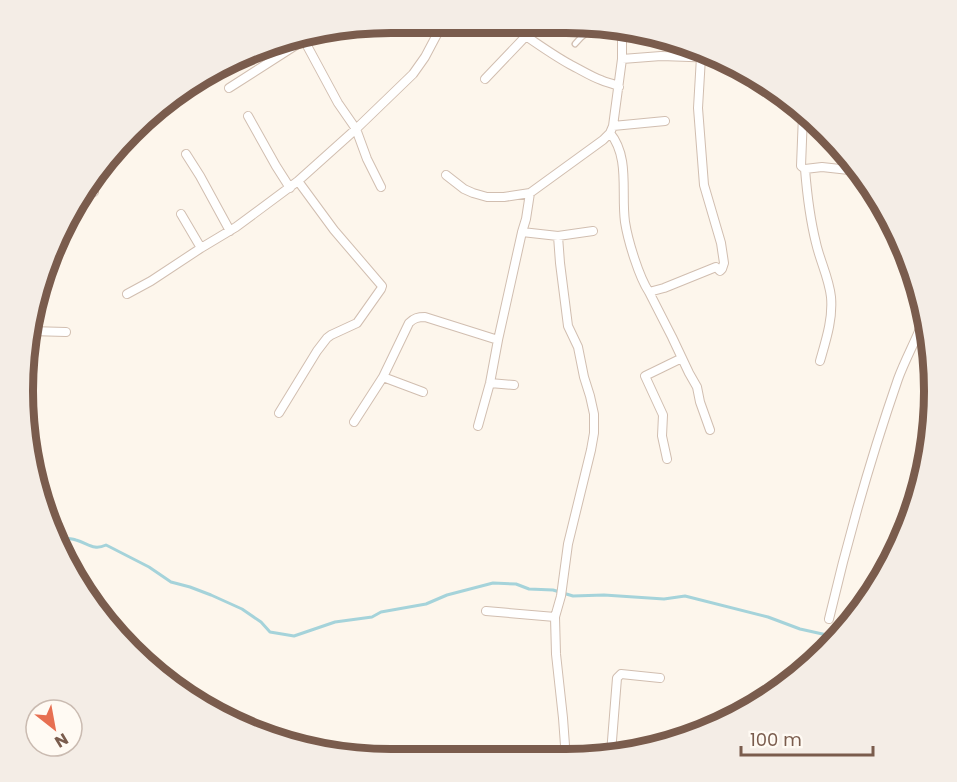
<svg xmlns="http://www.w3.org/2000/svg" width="957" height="782" viewBox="0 0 957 782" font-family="Poppins,sans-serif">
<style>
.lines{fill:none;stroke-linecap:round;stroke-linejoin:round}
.stream{stroke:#a5d3da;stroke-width:3}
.service-casing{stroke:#d1beb0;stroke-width:7}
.minor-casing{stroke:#d1beb0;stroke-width:10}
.service{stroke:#fff;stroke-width:4.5}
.minor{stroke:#fff;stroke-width:8}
.rim{fill:none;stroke:#7a5c4d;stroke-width:8}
</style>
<rect width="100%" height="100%" fill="#fdf6ec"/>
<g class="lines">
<path class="stream" d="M55,537C62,538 69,538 76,540C88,543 93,551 106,545L110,547L149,567L171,582L190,587L211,595L242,609L261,622L270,632L294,636L335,622L372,617L381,612L426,604L447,595L493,583L516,584L529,589L553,590L573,596L604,595L664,599L685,596L768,617L800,629L827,635L836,639"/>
<defs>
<path id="service" d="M575,44C583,34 590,30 602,26"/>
<path id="minor" d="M507,23C528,37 549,53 571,65C581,70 592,77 601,80C607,83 613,83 619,87
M304,40L313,33
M622,59L661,56L718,58
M485,79L526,36
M229,88L304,40L338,103L356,129L367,159L381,187
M803,115L801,166L805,169C807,194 810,219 816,243C820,261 829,278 831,297C833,319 826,340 820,361
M248,116L276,166L290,188
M613,126L665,121
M610,133C630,157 621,193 625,222C628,241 639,277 649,292L664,288L716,267L720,271L722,269L724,263L721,243L704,185L698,108L701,57
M186,154L200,176L230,231
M805,169L822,167L849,170
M446,175L464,189L473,193L487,197H504L530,193L603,140L610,133L613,126L622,59V31
M83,189L94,192
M530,193L526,219L522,232L558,236L593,231
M181,214L201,248
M558,236L560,263L568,326L578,347L584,377L590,396L594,414V433L591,450L568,544L561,596L555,617L556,654L563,718L566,759
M649,292L672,337L689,373L697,387L700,402L710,430
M127,294L151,281L201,248L236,227L298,181L356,129L413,74L425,57L443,23
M30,331L66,332
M383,377L423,392
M490,383L514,385
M279,413L317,351L327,338L331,335L357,323L381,289L382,286L334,230L298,181
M354,422L383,377L409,323C414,318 418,317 425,317L498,340
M478,426L490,383L498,340L522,232
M667,459L662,436L663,415L645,376L682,358
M486,611L555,617
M829,619C848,538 871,457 898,379C905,360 915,342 922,324
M724,716V723
M611,753L617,678L621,674L660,678"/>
</defs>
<use href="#service" class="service-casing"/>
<use href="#minor" class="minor-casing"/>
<use href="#service" class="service"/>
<use href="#minor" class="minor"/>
</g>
<path d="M0 0H957V782H0ZM391 33H566A358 358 0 0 1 924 391V391A358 358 0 0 1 566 749H391A358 358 0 0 1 33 391V391A358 358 0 0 1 391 33Z" fill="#f4ede6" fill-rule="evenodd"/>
<path class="rim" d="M391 33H566A358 358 0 0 1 924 391V391A358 358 0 0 1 566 749H391A358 358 0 0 1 33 391V391A358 358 0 0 1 391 33Z"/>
<g transform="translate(54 728) rotate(149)"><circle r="28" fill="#fffaf3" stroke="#cabbb1" stroke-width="1.5"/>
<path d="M0-4.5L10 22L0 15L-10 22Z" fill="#e76f51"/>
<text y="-9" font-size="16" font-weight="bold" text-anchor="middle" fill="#7a5c4d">N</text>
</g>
<path d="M741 746v9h132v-9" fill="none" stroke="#7a5c4d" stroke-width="3"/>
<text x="750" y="746" font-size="18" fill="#7a5c4d" stroke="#fffaf3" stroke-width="4.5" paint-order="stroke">100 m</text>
</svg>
